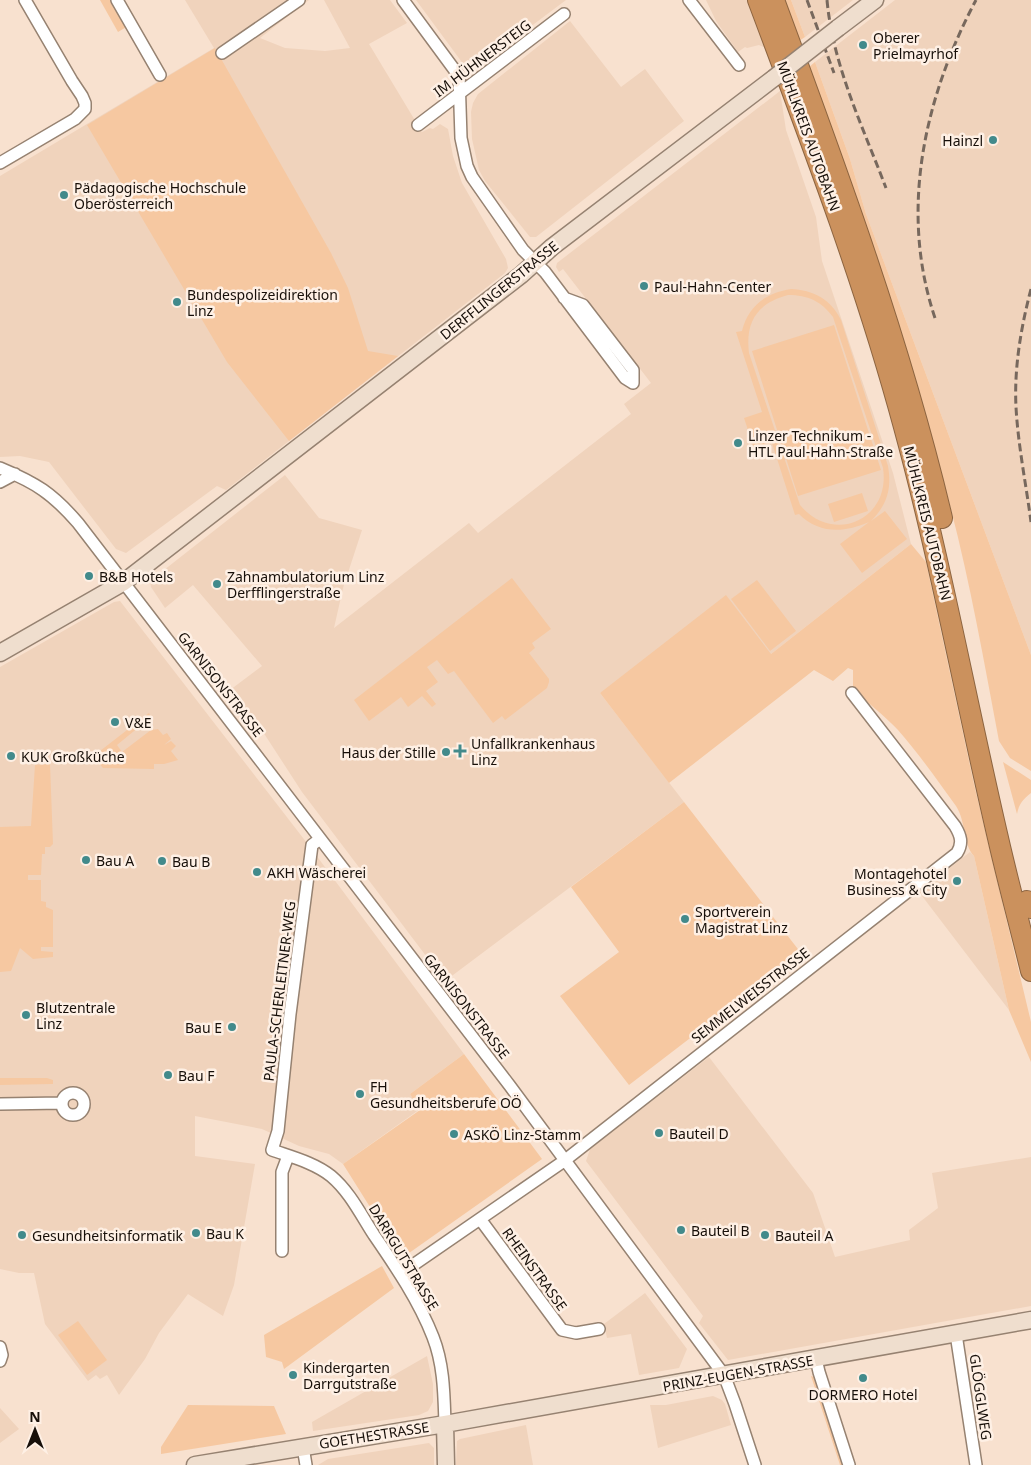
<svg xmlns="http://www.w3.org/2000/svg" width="1031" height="1465" viewBox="0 0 1031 1465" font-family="'Noto Sans',sans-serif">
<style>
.built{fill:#f0d3bc}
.green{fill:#f6c8a1;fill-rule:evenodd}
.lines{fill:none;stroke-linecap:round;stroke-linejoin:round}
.street-casing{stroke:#968271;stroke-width:14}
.secondary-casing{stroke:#968271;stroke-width:19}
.highway-casing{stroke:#8c6440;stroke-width:22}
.street{stroke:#fff;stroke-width:11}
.secondary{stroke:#efdece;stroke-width:16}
.highway{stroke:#cb915d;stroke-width:20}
.rail{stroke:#77685d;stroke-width:3;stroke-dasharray:8 4;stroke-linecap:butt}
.secondary-bridge-casing{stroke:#968271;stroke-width:19;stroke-linecap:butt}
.secondary-bridge{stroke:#efdece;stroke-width:16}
.poi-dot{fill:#428a8b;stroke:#fef0e5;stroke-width:2}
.labels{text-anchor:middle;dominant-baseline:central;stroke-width:5;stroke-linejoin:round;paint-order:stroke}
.poi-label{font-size:14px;fill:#170f09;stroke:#fef0e5;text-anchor:start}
.street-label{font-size:14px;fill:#170f09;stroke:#fef0e5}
</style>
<rect width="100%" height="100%" fill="#f8e1cf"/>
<path class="built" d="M185,0H309L260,38L285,48L325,51L350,48L324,0H390L407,23L369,44L422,132L430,128L433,129L440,124L448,129L453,156L462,183L506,259L508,268L505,273L226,490L217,486L126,553L116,549L49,462L20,456L0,457V176L214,48Z
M416,0H566L474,69L464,65Z
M706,0H749L768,49L759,45L747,48L745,47L738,52L716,21Z
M791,0H853L805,37Z
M895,0H1031V655L866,214L850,159L815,62Z
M570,21L621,87L645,69L684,121L536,237H530L485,181L479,170L472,139L471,112L473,103L478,94Z
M780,91L786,130L816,217L822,261L893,473L911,544L771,654L600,693L684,802L445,981L302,792L265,735L230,690L262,666L193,585L165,608L151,587L150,581L285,475L319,518L362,530L343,588L334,628L469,523L478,533L631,414L624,404L651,383L563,269L559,272L556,267L557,263Z
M120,601L310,847L464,1054L410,1094L420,1109L343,1164L329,1154L299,1146L262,1129L195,1116V1156L255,1164L234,1285L223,1316L188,1294L159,1333L145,1359L119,1395L107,1375L100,1379L96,1375L88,1381L45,1324L34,1273H19L0,1269V667L114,602Z
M970,852L974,856L1009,1010L919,892Z
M709,1057L813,1193L835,1257L910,1240L909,1230L938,1208L932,1173L1031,1157V1306L728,1360L699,1323L703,1316L586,1161L590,1149Z
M645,1293L687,1349L679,1368L639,1375L631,1334L607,1338L604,1324Z
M427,1356L433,1384V1402L428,1411L419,1415L313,1431L312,1422Z
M713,1396L722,1400L725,1404L731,1425L658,1448L650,1405H666Z
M0,1408L19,1429L0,1443Z
M526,1425L533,1465H456L457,1441L460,1439Z
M429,1443L434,1448V1465H318L328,1459Z"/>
<path class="green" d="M100,0H112L128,26L118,32Z
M784,0H791L805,37L799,41Z
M215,48L331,253L348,288L368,351L398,356L289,441L227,362L87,125Z
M815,62L850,159L866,214L1031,655V771L1010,758L999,741C983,656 968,570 945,487C907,345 856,206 809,67Z
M791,289C813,290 831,299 841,320L888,466C892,489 887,505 871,521L885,511L907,539L862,573L840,544L869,522C844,533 819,534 799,514L795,515L772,443L754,448L744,418L762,412L736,332L742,331C748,306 766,293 791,289ZM788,295C808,295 821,301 833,317L883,468C891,520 833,545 800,505L749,353C745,321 758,303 788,295Z
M834,325L881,470L798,496L752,351Z
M862,493L868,511L834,522L828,504Z
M911,544L926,562L974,784L1031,1022V1062L1009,1010L974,856C963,845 966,821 956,806C938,781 919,754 898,730C884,715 867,703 853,688V670L848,668L833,681L814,670L669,783L600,693L726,595L771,654Z
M512,578L551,629L532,643L535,648L529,653L549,679V682L547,688L505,720L502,716L493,723L454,671L448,674L437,660L427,667L438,682L426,691L436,704L432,707L422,696L408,707L401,697L369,721L354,700Z
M757,580L796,631L770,651L731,599Z
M149,713L151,717L117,745L122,752L151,730L158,729L163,735L167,733L171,739L164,745L171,741L176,746L171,751L178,760L164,764H154V769L103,768L99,763L100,751Z
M1003,762L1031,780V793C1023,799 1019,804 1017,814Z
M50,764L53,844L50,847H45V854H42L41,875H28V880H41V901L46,902V907L53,910V947H41V951L53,952V957L33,959L20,948L11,971L0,972V827L31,826L35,765Z
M684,802L801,953L629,1085L560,996L619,952L571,887Z
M464,1054L542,1159L402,1258L343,1164L420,1110L410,1094Z
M0,1078H47L53,1080V1084L0,1085Z
M382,1266L394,1288L284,1369L282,1362L266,1357L264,1335Z
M78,1321L107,1360L87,1375L58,1335Z
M811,1376L814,1377L843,1465H840Z
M188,1405L274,1406L286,1434L161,1454V1447Z"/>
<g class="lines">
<defs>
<path id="street" d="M117,0L160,75
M403,0L459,76L461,138L467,166L472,177L523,250L545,272L625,378L633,383
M689,0L739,65
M222,53L299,0
M418,125L564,14
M0,163L75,119L85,109V103L82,96L72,81L25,0
M564,298L583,305L633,370V383
M0,468C36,483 52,493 78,523L510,1086L724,1375L735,1404L755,1465
M0,482L15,474
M320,839L312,845L290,1014L278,1131L272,1150C292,1157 315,1163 331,1176C350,1192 361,1215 374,1235C396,1267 419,1301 433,1337C444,1365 444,1395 445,1424
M62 1104a11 11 0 1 1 22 0a11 11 0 1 1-22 0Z
M0,1104L62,1103
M480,1219L562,1330L576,1333L599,1329
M282,1251V1172L288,1156
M400,1274L564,1161L957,853C963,843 961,836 955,826L852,693
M956,1334L976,1465
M0,1347L2,1355L0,1361
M816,1359L819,1372L849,1465
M303,1447L306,1465"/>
<path id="secondary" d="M838,28L875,0
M0,653L124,582L521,275L552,247L774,78
M445,1424L446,1465
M195,1465L445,1424L1031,1320"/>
<path id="highway" d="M758,0C811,141 865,282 904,427C941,563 966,701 998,838C1008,882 1020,926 1031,971
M774,0C837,170 900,341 942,518
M1027,901L1031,908"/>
</defs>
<use href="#street" class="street-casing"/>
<use href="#secondary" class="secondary-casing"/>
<use href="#highway" class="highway-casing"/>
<use href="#street" class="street"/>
<use href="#secondary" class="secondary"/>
<use href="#highway" class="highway"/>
<path class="rail" d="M807,0L834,73
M827,0C833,66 863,127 886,188
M1031,289C1021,327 1014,368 1016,407C1018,445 1026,484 1031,522
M935,318C899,211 924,98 976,0"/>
<defs>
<path id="secondary-bridge" d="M774,78L838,28"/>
</defs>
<use href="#secondary-bridge" class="secondary-bridge-casing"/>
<use href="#secondary-bridge" class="secondary-bridge"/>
</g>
<g class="poi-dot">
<circle cx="863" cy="45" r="5"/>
<circle cx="993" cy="140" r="5"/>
<circle cx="64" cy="195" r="5"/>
<circle cx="644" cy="286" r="5"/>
<circle cx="177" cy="302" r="5"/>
<circle cx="738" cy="443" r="5"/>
<circle cx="89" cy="576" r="5"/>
<circle cx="217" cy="584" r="5"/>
<circle cx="115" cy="722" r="5"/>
<path d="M457.5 743.5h5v5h5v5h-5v5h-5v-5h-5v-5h5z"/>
<circle cx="446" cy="752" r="5"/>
<circle cx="11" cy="756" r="5"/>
<circle cx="86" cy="860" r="5"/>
<circle cx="162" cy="861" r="5"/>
<circle cx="257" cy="872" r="5"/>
<circle cx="957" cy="881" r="5"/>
<circle cx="685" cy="919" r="5"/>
<circle cx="26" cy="1015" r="5"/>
<circle cx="232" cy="1027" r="5"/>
<circle cx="168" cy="1075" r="5"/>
<circle cx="360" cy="1094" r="5"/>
<circle cx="659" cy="1133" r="5"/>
<circle cx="454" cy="1134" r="5"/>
<circle cx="681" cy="1230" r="5"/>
<circle cx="196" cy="1233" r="5"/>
<circle cx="22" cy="1235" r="5"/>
<circle cx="765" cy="1235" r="5"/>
<circle cx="293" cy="1375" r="5"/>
<circle cx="863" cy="1378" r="5"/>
</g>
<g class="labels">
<g class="poi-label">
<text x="873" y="37">Oberer<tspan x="873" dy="16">Prielmayrhof</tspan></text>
<text x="983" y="140" text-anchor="end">Hainzl</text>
<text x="74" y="187">Pädagogische Hochschule<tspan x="74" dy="16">Oberösterreich</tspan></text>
<text x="654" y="286">Paul-Hahn-Center</text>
<text x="187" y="294">Bundespolizeidirektion<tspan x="187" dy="16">Linz</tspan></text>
<text x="748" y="435">Linzer Technikum -<tspan x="748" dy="16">HTL Paul-Hahn-Straße</tspan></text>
<text x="99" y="576">B&amp;B Hotels</text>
<text x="227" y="576">Zahnambulatorium Linz<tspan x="227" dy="16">Derfflingerstraße</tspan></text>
<text x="125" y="722">V&amp;E</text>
<text x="471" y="743">Unfallkrankenhaus<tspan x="471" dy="16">Linz</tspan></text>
<text x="436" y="752" text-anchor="end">Haus der Stille</text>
<text x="21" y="756">KUK Großküche</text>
<text x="96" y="860">Bau A</text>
<text x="172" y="861">Bau B</text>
<text x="267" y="872">AKH Wäscherei</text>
<text x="947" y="873" text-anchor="end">Montagehotel<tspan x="947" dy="16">Business &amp; City</tspan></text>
<text x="695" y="911">Sportverein<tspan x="695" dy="16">Magistrat Linz</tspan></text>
<text x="36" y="1007">Blutzentrale<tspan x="36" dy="16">Linz</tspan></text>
<text x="222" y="1027" text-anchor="end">Bau E</text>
<text x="178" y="1075">Bau F</text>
<text x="370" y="1086">FH<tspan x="370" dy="16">Gesundheitsberufe OÖ</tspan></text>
<text x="669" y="1133">Bauteil D</text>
<text x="464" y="1134">ASKÖ Linz-Stamm</text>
<text x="691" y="1230">Bauteil B</text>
<text x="206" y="1233">Bau K</text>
<text x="32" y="1235">Gesundheitsinformatik</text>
<text x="775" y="1235">Bauteil A</text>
<text x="303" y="1367">Kindergarten<tspan x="303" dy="16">Darrgutstraße</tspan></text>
<text x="863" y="1394" text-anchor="middle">DORMERO Hotel</text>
</g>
<g class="street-label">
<text transform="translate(482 58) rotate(-37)">IM HÜHNERSTEIG</text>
<text transform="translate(809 136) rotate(70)">MÜHLKREIS AUTOBAHN</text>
<text transform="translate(499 290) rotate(-39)">DERFFLINGERSTRASSE</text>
<text transform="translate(928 523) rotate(76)">MÜHLKREIS AUTOBAHN</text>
<text transform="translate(221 684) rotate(52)">GARNISONSTRASSE</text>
<text transform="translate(279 991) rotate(-83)">PAULA-SCHERLEITNER-WEG</text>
<text transform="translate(750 995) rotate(-38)">SEMMELWEISSTRASSE</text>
<text transform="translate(467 1006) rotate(52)">GARNISONSTRASSE</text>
<text transform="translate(404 1257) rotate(59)">DARRGUTSTRASSE</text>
<text transform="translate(535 1269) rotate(54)">RHEINSTRASSE</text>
<text transform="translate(738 1373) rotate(-10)">PRINZ-EUGEN-STRASSE</text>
<text transform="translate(981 1397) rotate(82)">GLÖGGLWEG</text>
<text transform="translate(374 1435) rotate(-9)">GOETHESTRASSE</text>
</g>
</g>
<g transform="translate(35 1430)" stroke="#fef0e5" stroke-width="4" paint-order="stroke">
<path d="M0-4L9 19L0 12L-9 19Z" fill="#170f09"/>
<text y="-8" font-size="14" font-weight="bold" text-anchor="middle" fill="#170f09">N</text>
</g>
</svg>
